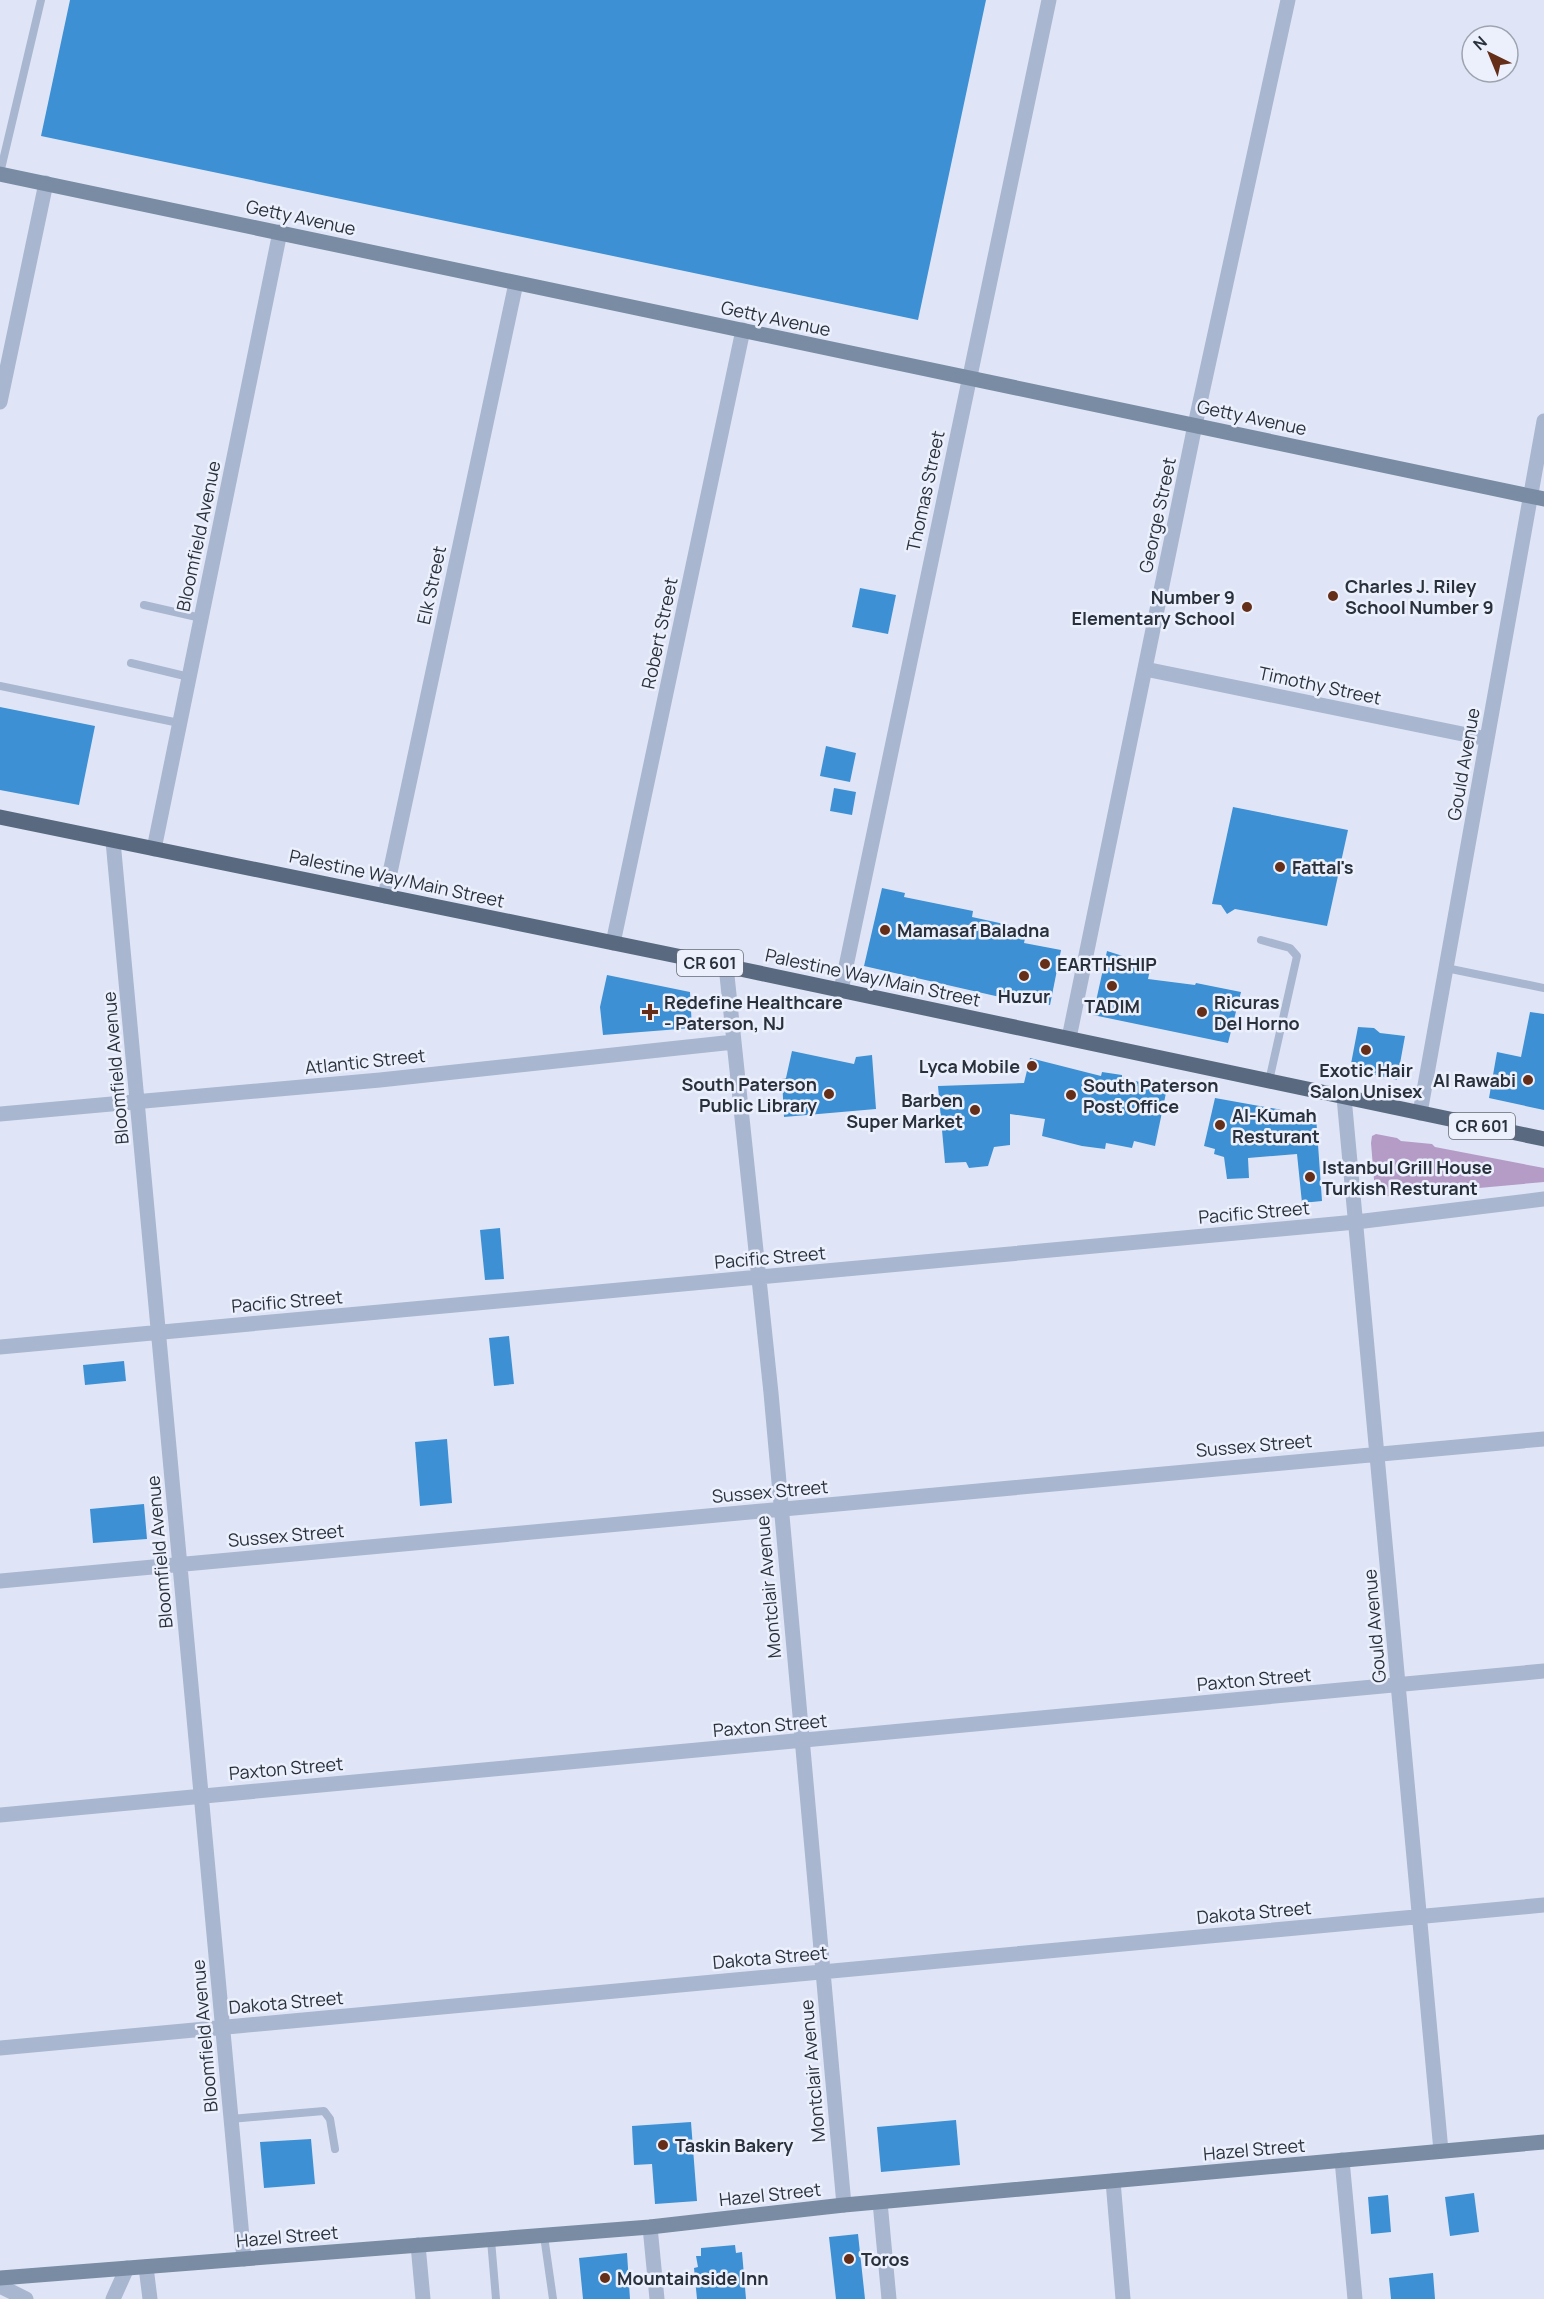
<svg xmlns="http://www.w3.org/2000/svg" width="1544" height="2299" viewBox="0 0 1544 2299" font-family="Manrope,sans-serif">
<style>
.green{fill:#b49cc7}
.building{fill:#3e90d4}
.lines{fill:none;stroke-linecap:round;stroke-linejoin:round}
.lane{stroke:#a9b6d0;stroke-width:8}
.street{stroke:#a9b6d0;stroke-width:15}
.secondary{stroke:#798ca4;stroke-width:15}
.primary{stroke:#596a80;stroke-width:15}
.poi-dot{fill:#642e19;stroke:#ecf0fc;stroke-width:2}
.labels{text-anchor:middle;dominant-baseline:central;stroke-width:5;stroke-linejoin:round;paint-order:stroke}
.shield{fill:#ecf0fc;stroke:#646b76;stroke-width:1.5}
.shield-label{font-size:16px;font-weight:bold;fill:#29323c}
.street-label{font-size:18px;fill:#29323c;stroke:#ecf0fc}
.poi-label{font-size:18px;font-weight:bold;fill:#29323c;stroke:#ecf0fc;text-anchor:start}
</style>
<rect width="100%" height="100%" fill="#dfe5f6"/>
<path class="green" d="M1376,1134L1397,1138L1401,1141L1432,1144L1435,1147L1544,1168V1182L1379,1197L1375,1192L1371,1143L1372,1136Z"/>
<path class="building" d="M70,0H986L918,320L41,136Z
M860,588L896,595L888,634L852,627Z
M0,707L95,726L79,805L0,790Z
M826,746L856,753L850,782L820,776Z
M834,788L856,792L852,815L830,811Z
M1233,807L1348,830L1327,926L1235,909L1227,914L1221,905L1212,904Z
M882,888L905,893L904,897L973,911L972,917L1027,929L1024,943L1061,950L1050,1005L1013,1000L864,966Z
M1107,951L1151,965L1148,979L1195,985L1196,983L1241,992L1228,1043L1093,1015Z
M607,975L690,992L692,1028L603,1035L600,1007Z
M1530,1012L1544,1014V1110L1489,1098L1497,1052L1521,1057Z
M1358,1027L1374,1028L1380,1033L1405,1036L1397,1080L1350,1069Z
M792,1051L854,1064L856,1057L872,1055L876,1109L784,1117L782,1079L786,1078Z
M1030,1058L1101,1076L1102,1072L1122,1075V1078L1167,1088L1155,1146L1134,1141L1132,1148L1106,1143L1105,1149L1082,1146L1042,1136L1045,1119L1010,1114V1145L994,1147L988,1166L969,1168L966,1162L945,1163L938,1086L1024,1083Z
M1215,1098L1316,1116L1322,1201L1302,1203L1297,1154L1248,1158L1249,1178L1227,1179L1224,1157L1214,1154L1215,1149L1204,1146Z
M500,1228L504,1279L485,1280L480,1230Z
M509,1336L514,1384L494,1386L489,1338Z
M124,1361L126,1381L85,1385L83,1365Z
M447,1439L452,1503L420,1506L415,1442Z
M144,1504L147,1539L93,1543L90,1509Z
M956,2120L960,2165L881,2172L877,2127Z
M691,2122L697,2201L655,2204L652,2164L634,2165L632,2126Z
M311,2139L315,2184L264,2188L260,2142Z
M1474,2193L1479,2232L1450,2236L1445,2197Z
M1388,2195L1391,2232L1371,2234L1368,2197Z
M858,2234L865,2299H836L829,2237Z
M735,2245L736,2253L742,2252L746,2299H697L694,2268L698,2267L696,2256H701V2248Z
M627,2253L630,2299H583L579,2258Z
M1433,2273L1435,2299H1391L1389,2278Z"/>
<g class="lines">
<path class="lane" d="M0,173L41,0
M144,605L201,618
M131,663L189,677
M0,686L179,723
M1261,940L1290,948L1297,956L1269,1081
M1446,968L1544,988
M231,2119L324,2111L330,2119L335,2149
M544,2236L553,2299
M491,2240L496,2299"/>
<path class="street" d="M0,402L46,183
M1145,669L1487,739
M113,841L244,2259
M154,849L280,232
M385,896L516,283
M613,943L743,330
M726,966L771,1393L844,2205
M841,990L1049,0
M1069,1038L1195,425L1288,0
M1344,1097L1441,2151
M1420,1113L1544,421
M0,1114L380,1080L734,1042
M0,1347L1356,1222L1544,1199
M0,1581L1544,1439
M0,1815L1544,1671
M0,2048L1544,1905
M1342,2160L1355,2299
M1113,2181L1123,2299
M880,2202L889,2299
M650,2227L657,2299
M418,2245L423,2299
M146,2267L150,2299
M0,2286L26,2299
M113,2299L127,2268"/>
<path class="secondary" d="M0,174L1544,499
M0,2278L650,2227L844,2205L1544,2142"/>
<path class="primary" d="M0,817L726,966L1544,1139"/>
</g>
<g class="poi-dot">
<circle cx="1333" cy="596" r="6"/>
<circle cx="1247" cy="607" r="6"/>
<circle cx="1280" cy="867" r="6"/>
<circle cx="885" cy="930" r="6"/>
<circle cx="1045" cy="964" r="6"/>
<circle cx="1024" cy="976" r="6"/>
<circle cx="1112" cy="986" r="6"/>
<path d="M647 1003h6v6h6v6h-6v6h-6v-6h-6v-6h6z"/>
<circle cx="1202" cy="1012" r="6"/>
<circle cx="1366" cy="1050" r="6"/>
<circle cx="1032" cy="1066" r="6"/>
<circle cx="1528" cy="1080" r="6"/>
<circle cx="829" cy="1094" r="6"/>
<circle cx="1071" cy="1095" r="6"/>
<circle cx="975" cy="1110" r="6"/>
<circle cx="1220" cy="1125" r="6"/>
<circle cx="1310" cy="1177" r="6"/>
<circle cx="663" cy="2145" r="6"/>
<circle cx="849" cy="2259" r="6"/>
<circle cx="605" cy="2278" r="6"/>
</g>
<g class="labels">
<g class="shield">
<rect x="677" y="950" width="66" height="26" rx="4.5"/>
<rect x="1449" y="1113" width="66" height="26" rx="4.5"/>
</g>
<g class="shield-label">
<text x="710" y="963">CR 601</text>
<text x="1482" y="1126">CR 601</text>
</g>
<g class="street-label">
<text transform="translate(301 217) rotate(12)">Getty Avenue</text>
<text transform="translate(776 318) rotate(12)">Getty Avenue</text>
<text transform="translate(1252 417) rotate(12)">Getty Avenue</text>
<text transform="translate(925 491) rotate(-78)">Thomas Street</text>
<text transform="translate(1157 515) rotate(-78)">George Street</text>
<text transform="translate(198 536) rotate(-78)">Bloomfield Avenue</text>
<text transform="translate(431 585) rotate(-78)">Elk Street</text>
<text transform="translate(659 633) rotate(-78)">Robert Street</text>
<text transform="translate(1320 685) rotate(12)">Timothy Street</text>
<text transform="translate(1463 764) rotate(-80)">Gould Avenue</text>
<text transform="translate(397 878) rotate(12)">Palestine Way/Main Street</text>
<text transform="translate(873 977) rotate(12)">Palestine Way/Main Street</text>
<text transform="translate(365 1061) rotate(-6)">Atlantic Street</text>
<text transform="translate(115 1068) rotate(-95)">Bloomfield Avenue</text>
<text transform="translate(1254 1212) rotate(-5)">Pacific Street</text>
<text transform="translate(770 1257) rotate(-5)">Pacific Street</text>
<text transform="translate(287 1301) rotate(-5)">Pacific Street</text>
<text transform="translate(1254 1445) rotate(-5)">Sussex Street</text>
<text transform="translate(770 1491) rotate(-5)">Sussex Street</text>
<text transform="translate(286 1535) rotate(-5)">Sussex Street</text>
<text transform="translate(159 1552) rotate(-95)">Bloomfield Avenue</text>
<text transform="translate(768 1587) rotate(-95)">Montclair Avenue</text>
<text transform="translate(1374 1626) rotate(-95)">Gould Avenue</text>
<text transform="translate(1254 1679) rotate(-5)">Paxton Street</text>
<text transform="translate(770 1725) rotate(-5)">Paxton Street</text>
<text transform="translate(286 1768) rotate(-5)">Paxton Street</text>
<text transform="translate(1254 1912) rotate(-5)">Dakota Street</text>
<text transform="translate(770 1957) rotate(-5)">Dakota Street</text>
<text transform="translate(286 2002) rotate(-5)">Dakota Street</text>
<text transform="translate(204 2036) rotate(-95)">Bloomfield Avenue</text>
<text transform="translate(812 2071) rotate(-95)">Montclair Avenue</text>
<text transform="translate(1254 2149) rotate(-5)">Hazel Street</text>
<text transform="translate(770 2194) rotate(-6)">Hazel Street</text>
<text transform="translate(287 2236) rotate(-5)">Hazel Street</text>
</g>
<g class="poi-label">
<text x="1345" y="586">Charles J. Riley<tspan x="1345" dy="21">School Number 9</tspan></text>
<text x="1235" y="597" text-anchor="end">Number 9<tspan x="1235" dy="21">Elementary School</tspan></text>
<text x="1292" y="867">Fattal's</text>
<text x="897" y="930">Mamasaf Baladna</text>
<text x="1057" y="964">EARTHSHIP</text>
<text x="1024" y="996" text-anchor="middle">Huzur</text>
<text x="664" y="1002">Redefine Healthcare<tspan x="664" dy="21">- Paterson, NJ</tspan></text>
<text x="1214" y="1002">Ricuras<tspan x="1214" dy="21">Del Horno</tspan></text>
<text x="1112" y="1006" text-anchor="middle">TADIM</text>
<text x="1020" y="1066" text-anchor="end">Lyca Mobile</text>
<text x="1366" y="1070" text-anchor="middle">Exotic Hair<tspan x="1366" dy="21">Salon Unisex</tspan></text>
<text x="1516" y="1080" text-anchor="end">Al Rawabi</text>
<text x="817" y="1084" text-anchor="end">South Paterson<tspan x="817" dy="21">Public Library</tspan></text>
<text x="1083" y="1085">South Paterson<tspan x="1083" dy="21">Post Office</tspan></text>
<text x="963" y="1100" text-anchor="end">Barben<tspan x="963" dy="21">Super Market</tspan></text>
<text x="1232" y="1115">Al-Kumah<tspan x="1232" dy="21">Resturant</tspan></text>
<text x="1322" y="1167">Istanbul Grill House<tspan x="1322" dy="21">Turkish Resturant</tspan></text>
<text x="675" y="2145">Taskin Bakery</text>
<text x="861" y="2259">Toros</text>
<text x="617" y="2278">Mountainside Inn</text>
</g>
</g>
<g transform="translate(1490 54) rotate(317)"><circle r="28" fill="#ecf0fc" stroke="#9ea4af" stroke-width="1.5"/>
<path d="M0-4.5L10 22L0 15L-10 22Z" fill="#642e19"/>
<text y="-9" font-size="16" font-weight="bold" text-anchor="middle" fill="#29323c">N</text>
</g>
</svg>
